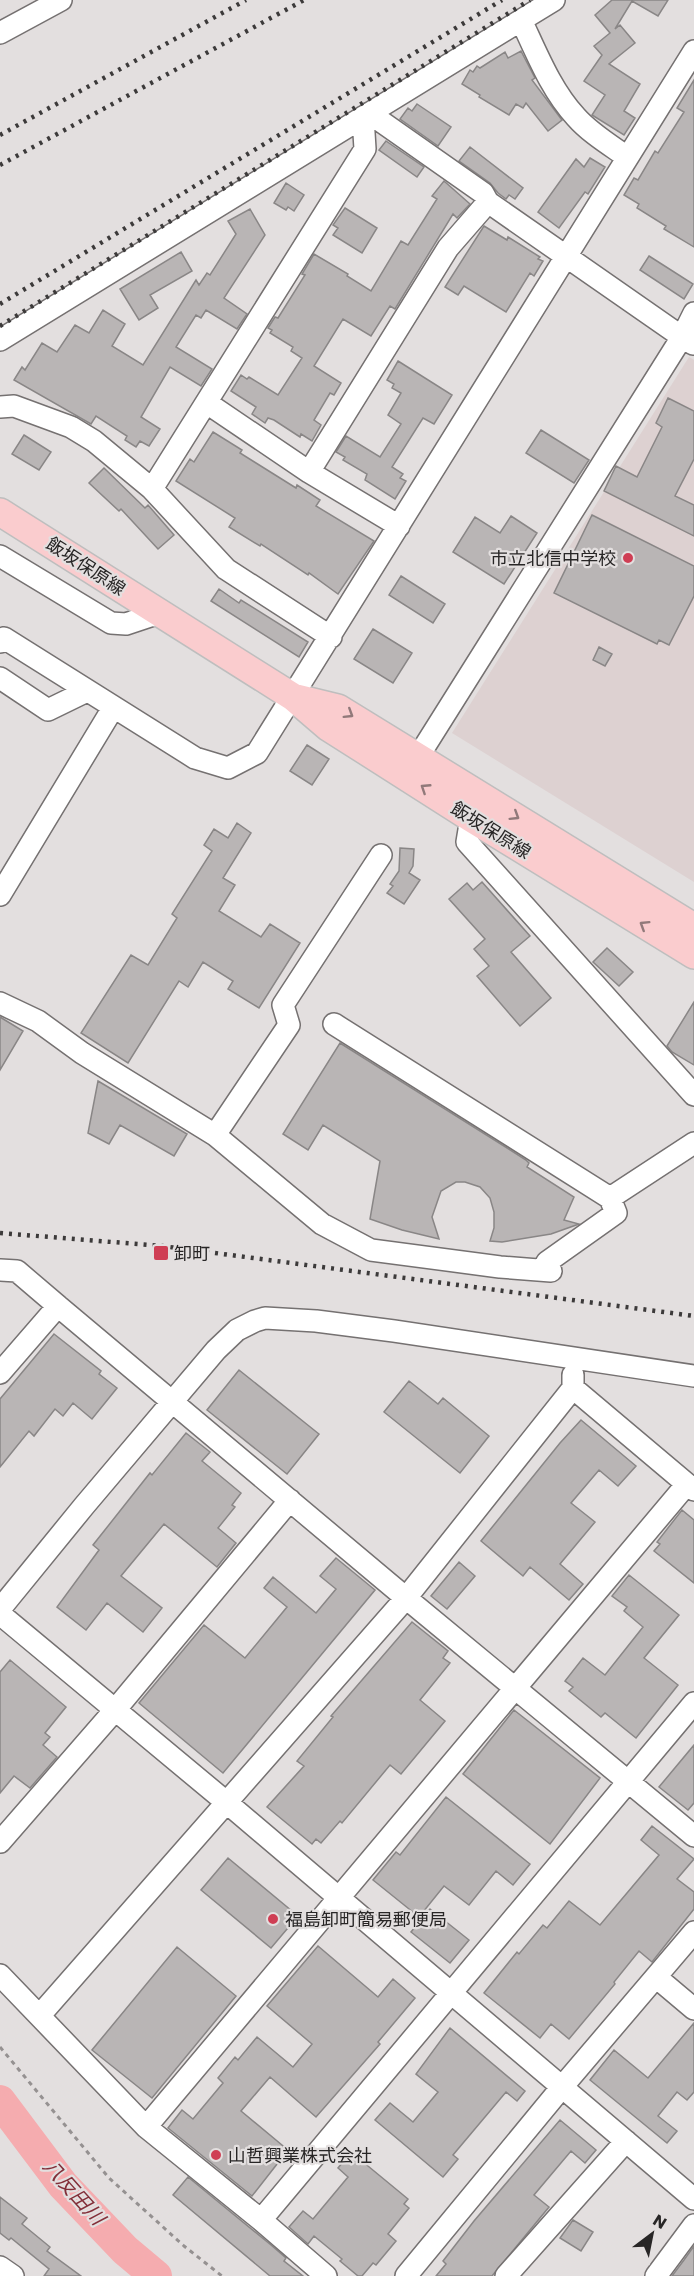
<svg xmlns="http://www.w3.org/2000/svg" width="694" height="2276" viewBox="0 0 694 2276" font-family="Poppins,'Noto Sans JP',sans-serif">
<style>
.built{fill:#ddd1d1}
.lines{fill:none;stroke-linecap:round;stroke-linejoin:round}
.river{stroke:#f5acaf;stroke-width:32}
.building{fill:#b9b5b5;stroke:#898686;stroke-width:1.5}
.minor-casing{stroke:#757171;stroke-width:24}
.major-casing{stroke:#bebebe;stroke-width:30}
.path{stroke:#959191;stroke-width:3;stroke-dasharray:4.5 4.5;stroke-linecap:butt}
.minor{stroke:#fff;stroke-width:21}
.major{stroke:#faccce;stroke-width:27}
.rail{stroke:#3c3a3a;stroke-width:4.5;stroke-dasharray:3 6;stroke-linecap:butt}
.oneway{stroke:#91797a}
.poi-dot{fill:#cf3e54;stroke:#e3dfdf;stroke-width:2}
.labels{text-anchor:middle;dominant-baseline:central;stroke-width:4.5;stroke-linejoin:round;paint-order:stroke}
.poi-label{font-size:18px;fill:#282626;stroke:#e3dfdf;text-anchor:start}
.street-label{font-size:18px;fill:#282626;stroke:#e3dfdf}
.water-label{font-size:20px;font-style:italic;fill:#832f39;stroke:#e3dfdf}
</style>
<rect width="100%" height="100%" fill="#e3dfdf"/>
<path class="built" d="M689,357L694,360V882L452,733Z"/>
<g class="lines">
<path class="river" d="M0,2101L63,2185L125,2250L156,2276"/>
</g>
<path class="building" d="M612,0H668L658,16L632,1L615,29L620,25L635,43L609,64L640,84L624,111L635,118L624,135L592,115L605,95L584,81L602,55L594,46L610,33L595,15Z
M521,51L535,78L532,80L562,120L548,131L526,103L523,108L516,104L509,115L479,97L480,95L462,84L470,70L473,72L477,66L480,68L505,52L508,58Z
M694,80V247L664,229L666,226L637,208L639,204L624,195L634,178L638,180L655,151L658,153L684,112L677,108Z
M417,104L451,127L438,146L400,119L408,108L412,111Z
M386,141L424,167L417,177L379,150Z
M470,147L523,188L515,199L509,195L506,199L498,193L490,183L459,161Z
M590,158L605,167L588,194L585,192L559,228L538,212L576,159L584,167Z
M444,181L470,204L457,218L453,214L395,309L390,306L371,336L343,319L314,366L341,383L334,395L330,393L314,420L321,425L312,441L301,434L300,437L274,420L268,418L265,423L252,414L256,407L231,391L241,375L247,379L249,377L278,395L302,358L291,351L293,347L270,333L272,330L268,328L275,317L278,318L305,275L302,274L314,254L348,274L347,276L371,291L401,241L408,245L437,199L432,196Z
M286,183L304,195L294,211L288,207L286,210L274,203Z
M345,208L377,228L362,253L333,235L338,228L333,225Z
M250,209L265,235L224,298L247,314L237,329L206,310L201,318L196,315L176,347L212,369L201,386L170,367L141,417L160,429L149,446L140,441L136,447L125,440L127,436L96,416L91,424L14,380L22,367L25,370L42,343L57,352L75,325L89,333L103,310L125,324L112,346L143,365L196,280L199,285L207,273L210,275L236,234L228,221Z
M484,226L507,240L508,237L540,257L538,259L543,261L534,276L530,273L506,312L464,286L458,295L445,287Z
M181,252L192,271L150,295L158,308L139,320L120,289Z
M649,256L693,284L684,299L640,270Z
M398,361L452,395L434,424L423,418L392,467L403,474L400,478L406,481L395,499L365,480L367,474L343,460L345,457L336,452L346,436L380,457L401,424L388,415L401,393L392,388L394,384L387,380Z
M668,398L694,411V459L675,496L694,505V536L604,491L616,466L637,477L662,427L656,423Z
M541,430L589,460L574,483L526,453Z
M213,432L242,450L240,453L296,488L297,485L320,500L316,506L374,541L338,594L309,573L308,575L261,544L260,546L229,527L235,518L176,481L190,459L194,462Z
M24,435L51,452L39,470L12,454Z
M104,468L145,508L148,505L174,535L158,549L121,509L119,511L89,483Z
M592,515L694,566V596L669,645L659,640L657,644L554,593Z
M511,516L537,533L504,584L453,552L475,517L500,533Z
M401,576L445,604L433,623L389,595Z
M219,589L239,603L241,600L308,642L299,657L211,601Z
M373,629L412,653L393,683L354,659Z
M599,647L612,654L605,666L593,660Z
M307,745L329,759L312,785L290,771Z
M237,823L251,833L223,878L235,885L219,911L261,937L270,924L300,943L259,1008L228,989L233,981L203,962L188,987L179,981L128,1063L81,1033L131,955L148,965L177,918L172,914L212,851L204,845L214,829L228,838Z
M400,848L414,849L413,866L409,873L420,880L404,904L387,893L393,886L390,884L399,871Z
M482,882L530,936L511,952L551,998L520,1026L477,976L489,966L474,949L485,939L449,899L467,883L473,890Z
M607,948L633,972L619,986L593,962Z
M694,1002V1065L672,1052L667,1046Z
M0,1017L23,1031L0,1070Z
M340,1043L526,1160L529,1163L527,1167L574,1197L564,1220L579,1224L551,1234L502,1242L490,1241L494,1228V1212L490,1198L480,1187L465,1182H456L441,1191L432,1217L439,1239L402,1230L370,1219L380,1161L323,1125L308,1150L283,1134Z
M98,1081L187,1134L174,1156L120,1125L109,1144L88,1133Z
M54,1334L101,1371L99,1374L117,1388L92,1419L73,1403L63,1416L55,1409L34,1436L29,1431L0,1467V1399Z
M239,1370L319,1434L287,1474L207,1410Z
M409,1381L438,1404L443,1398L489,1436L460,1473L384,1412Z
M581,1420L636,1466L618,1486L599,1470L571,1503L595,1522L560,1564L583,1584L569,1600L530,1567L523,1576L481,1541L560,1443Z
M186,1433L210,1452L202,1461L241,1493L232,1505L235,1507L218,1528L236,1543L217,1567L164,1524L121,1576L162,1608L143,1632L107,1603L86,1630L57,1607L99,1550L93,1545L150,1473L152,1475Z
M682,1510L694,1520V1583L654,1551L660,1544L657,1542Z
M336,1558L375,1590L223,1773L139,1703L204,1625L245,1658L287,1607L264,1588L273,1577L316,1613L336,1589L320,1576Z
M459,1562L475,1576L447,1609L431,1596Z
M629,1575L679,1615L644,1658L678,1685L636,1738L605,1713L601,1717L569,1691L573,1687L565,1681L583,1658L605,1675L643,1627L624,1611L627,1607L612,1596Z
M412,1622L448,1651L443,1658L450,1663L420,1700L445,1721L401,1774L390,1765L342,1823L340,1821L321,1843L316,1839L312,1844L267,1807L304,1766L297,1761L333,1717L331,1716Z
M10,1660L66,1707L45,1733L50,1737L43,1745L57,1757L30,1788L14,1776L0,1793V1672Z
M514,1710L600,1778L550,1844L463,1774Z
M694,1745V1803L688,1810L659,1787Z
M446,1797L530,1864L513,1885L496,1871L469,1905L444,1886L419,1917L373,1880L396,1852L400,1855Z
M652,1826L694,1859L677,1879L694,1892V1909L652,1962L639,1951L614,1982L615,1984L569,2039L551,2024L540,2038L484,1993L517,1952L519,1954L543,1925L547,1928L569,1901L600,1925L659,1855L641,1840Z
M228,1858L298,1916L271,1948L201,1890Z
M430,1909L469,1940L450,1963L411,1932Z
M318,1946L378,1997L393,1979L415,1998L378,2042L380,2044L316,2117L270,2077L241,2111L288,2150L252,2196L168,2128L182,2110L193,2119L223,2083L218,2078L235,2057L238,2060L257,2037L293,2067L312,2044L267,2006Z
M177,1947L236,1996L152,2098L92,2050Z
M694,2023V2092L687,2100L677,2092L658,2116L677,2131L667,2143L590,2080L614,2050L648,2078Z
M450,2028L525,2091L517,2101L506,2092L453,2155L458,2159L443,2177L375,2120L390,2103L413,2122L438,2092L416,2074Z
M560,2120L596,2150L585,2163L571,2151L534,2195L549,2207L492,2276H436L446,2264L443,2261L474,2221Z
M351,2152L408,2199L404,2204L409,2208L388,2234L396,2241L376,2265L373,2263L362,2276H358L340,2261L342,2259L314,2236L308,2244L289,2227L303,2211L313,2219L348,2177L338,2168Z
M188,2177L271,2245L286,2258L284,2261L303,2276H270L173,2195Z
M0,2197L27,2218L22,2224L50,2247L47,2251L81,2276H44L49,2269L11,2238L9,2240L0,2233Z
M573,2220L593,2232L581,2251L560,2238Z
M694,2246V2276H672L684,2260Z"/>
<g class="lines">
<defs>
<path id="minor" d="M521,20C537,54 551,90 576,117C590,133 610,145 627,157
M0,33L61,0
M369,113L483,193L488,202
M0,340L554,0
M207,403L309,472L399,526
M0,407L14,406L71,427L94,441L152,489L226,569L331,637
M309,472L448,248L488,202L682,337L694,313
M152,489L365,149L363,117
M0,556L111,623L126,624L159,613
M0,642L4,638L195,758L228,768L257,753L694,51
M0,678L48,710L87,691
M418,757L682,337L693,344
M471,818L467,842L694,1095
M0,895L113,708
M0,1003L38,1021L82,1053L215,1135L289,1025L283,1005L381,855
M334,1024L610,1198L616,1213L547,1262L543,1270
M215,1135L322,1224L371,1250L500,1267L551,1271
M610,1198L694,1143
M0,1270L17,1271L58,1306
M0,1373L58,1306L406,1598L694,1836
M573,1375V1388L694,1490
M0,1609L84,1506L216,1350L237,1330L255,1321L265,1318L316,1321L394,1331L694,1376
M0,1614L226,1802L694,2199
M0,1842L115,1710L290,1500
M0,1975L146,2127L261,2220L326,2276
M656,1977L694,2009
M40,2015L406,1598L573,1388
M146,2127L687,1484
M261,2220L694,1703
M0,2267L13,2276
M406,2276L562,2087L694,1932
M506,2276L626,2141
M656,2276L694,2225"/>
<path id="major" d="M0,512L293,697L328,727L471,818L694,955
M297,698L338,708L694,927"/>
</defs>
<use href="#minor" class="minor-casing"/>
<use href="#major" class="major-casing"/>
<path class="path" d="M0,2047L109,2178L184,2246L222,2276"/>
<use href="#minor" class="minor"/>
<use href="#major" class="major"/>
<path class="rail" d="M0,135L246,0
M0,165L304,0
M0,304L502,0
M0,326L530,0
M0,1233L162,1246L694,1316"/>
</g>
<defs><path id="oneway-chevron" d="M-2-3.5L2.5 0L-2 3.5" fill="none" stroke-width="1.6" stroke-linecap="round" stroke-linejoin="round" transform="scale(1.5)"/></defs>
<g class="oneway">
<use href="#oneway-chevron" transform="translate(349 714) rotate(32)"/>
<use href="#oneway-chevron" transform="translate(425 788) rotate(-147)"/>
<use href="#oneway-chevron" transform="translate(515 816) rotate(32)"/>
<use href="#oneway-chevron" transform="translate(644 925) rotate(-148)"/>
</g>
<g class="poi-dot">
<circle cx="628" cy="558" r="6"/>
<rect x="153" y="1245" width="16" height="16" rx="3"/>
<circle cx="273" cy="1919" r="6"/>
<circle cx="216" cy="2155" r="6"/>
</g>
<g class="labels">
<g class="poi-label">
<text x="616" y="558" text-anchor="end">市立北信中学校</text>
<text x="174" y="1253">卸町</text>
<text x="285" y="1919">福島卸町簡易郵便局</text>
<text x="228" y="2155">山哲興業株式会社</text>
</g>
<g class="street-label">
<text transform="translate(86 566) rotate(33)">飯坂保原線</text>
<text transform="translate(491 830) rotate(32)">飯坂保原線</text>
</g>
<g class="water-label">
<text transform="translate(74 2192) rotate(48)">八反田川</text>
</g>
</g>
<g transform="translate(652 2234) rotate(32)" stroke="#e3dfdf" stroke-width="4.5" paint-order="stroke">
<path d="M0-4.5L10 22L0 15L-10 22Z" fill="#282626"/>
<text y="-9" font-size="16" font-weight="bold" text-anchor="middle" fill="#282626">N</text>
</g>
</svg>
